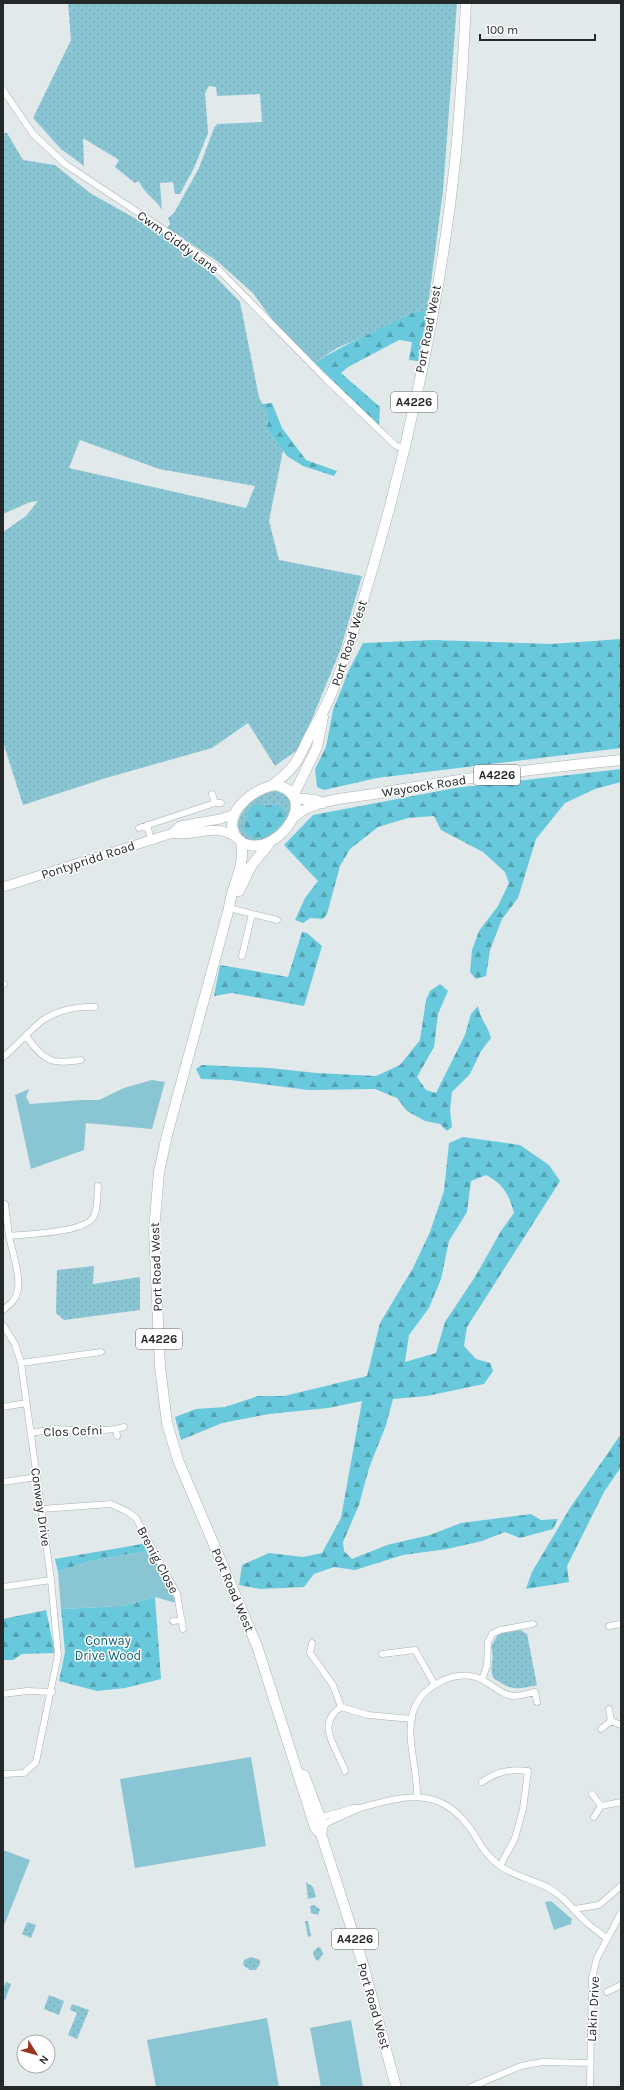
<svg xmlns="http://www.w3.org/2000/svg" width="624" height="2090" viewBox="0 0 624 2090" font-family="Karla,sans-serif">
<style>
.grass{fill:url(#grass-dots);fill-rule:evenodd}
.forest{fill:url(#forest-firs);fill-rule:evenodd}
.park{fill:#8ac5d3}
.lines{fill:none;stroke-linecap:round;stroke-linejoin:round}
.street-casing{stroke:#a9b0b2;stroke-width:7}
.secondary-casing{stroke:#a9b0b2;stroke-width:10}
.primary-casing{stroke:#a9b0b2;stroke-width:11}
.street{stroke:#fff;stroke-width:6}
.secondary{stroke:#fff;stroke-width:9}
.primary{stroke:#fff;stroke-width:10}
.labels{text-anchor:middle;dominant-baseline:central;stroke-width:3;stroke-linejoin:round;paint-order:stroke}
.shield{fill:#fff;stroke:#666869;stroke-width:1}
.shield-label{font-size:12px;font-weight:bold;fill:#252829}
.street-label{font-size:13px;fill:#252829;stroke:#fff}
.park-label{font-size:13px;fill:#126270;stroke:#fff}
</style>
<defs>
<pattern id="grass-dots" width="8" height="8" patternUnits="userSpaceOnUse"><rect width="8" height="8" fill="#8ac5d3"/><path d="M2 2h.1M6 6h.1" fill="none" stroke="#77a9b5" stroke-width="1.8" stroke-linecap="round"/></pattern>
<pattern id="forest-firs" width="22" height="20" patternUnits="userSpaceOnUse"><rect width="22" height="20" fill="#68c8dc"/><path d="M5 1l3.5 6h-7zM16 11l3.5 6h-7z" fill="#55a2b2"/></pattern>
</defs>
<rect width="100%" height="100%" fill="#e2e9eb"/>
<path class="grass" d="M68,3H457L443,191L427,313L416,311L382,329L337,348L315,363L273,321L253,293L217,261L167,228L170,224L168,218L174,213L199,168L214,128L217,124L262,122L260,94L217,96L216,87L209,86L205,93L208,133L194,168L180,194H175L173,182L160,183L162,210C156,199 143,193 139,181L135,183L115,167L119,160L83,138L84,166L61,149L33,118L71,40Z
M3,133H7L23,160L55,165L90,193L161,233L202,263L240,302L259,397L268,415L267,430L283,451L269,521L279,560L362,576L340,651L300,748L275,766L248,723L212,748L106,778L23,805L3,742V532L26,516L38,501L30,502L3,514ZM80,440L159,469L255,486L246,508L69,468Z
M276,791C321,803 250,869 238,827C237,809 260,792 276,791Z
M94,1266L93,1284L140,1277V1310L64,1320L56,1313L57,1270Z
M520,1630L527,1634L537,1685C521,1689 512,1691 498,1681C495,1680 493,1678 492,1674C490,1665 495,1658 491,1647L498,1634Z
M306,1882L313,1887L316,1897L308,1899Z
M314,1905L320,1909L318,1915L311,1913L310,1906Z
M305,1921H308L311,1936L308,1937Z
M27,1922L36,1925L31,1938L22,1934Z
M318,1947L321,1948L323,1954L318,1961L315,1959L313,1952Z
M251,1957L260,1960V1964L256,1970H250L243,1965L244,1960Z
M6,1982L11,1984L5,2000L3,1999V1989Z
M49,1995L64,2001L59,2015L44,2009Z
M72,2004L89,2010L77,2039L68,2035L77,2013L70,2010Z"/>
<path class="forest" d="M416,311L427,313L418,361L409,360L412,342L399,340L348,367L341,373L380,407L379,425L352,400L315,363C347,342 383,329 416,311Z
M272,403L282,428L306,460L337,471L334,476L303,466L287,456L267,430L268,415L262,404Z
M621,639V748L377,778L324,790L317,787L315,769L326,747L333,710L349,670L363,643L433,640L551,644Z
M621,769V782L595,789L565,803L536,839L518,898L502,919L490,950L486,976L476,979L470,972L472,950L479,931L498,906L509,883L505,872L483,852L441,830L434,816L408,818L378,827L350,849L340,866L327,914L323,919L310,918L303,923L295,920L305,898L318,881L284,845L313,815L455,788Z
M256,804L264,806L277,805L286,812C285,826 270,834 259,839L248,835L244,829L249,810Z
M302,932L307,933L322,946L304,1006L232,993L214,996L220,965L288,977Z
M440,984L448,991L438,1014L434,1047L417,1077L426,1090L436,1093L465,1035L471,1014L478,1006C481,1021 487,1024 491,1038L481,1051L470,1074L452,1092L450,1110L452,1127L447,1131L440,1124L425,1121L407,1111L397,1098L375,1089L308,1090L230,1080L201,1079L196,1069L202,1065L270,1068L317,1073L376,1076L400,1065L420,1040L426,1000L430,991Z
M463,1137L520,1145L549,1165L560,1181L467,1327L464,1346L476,1359L490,1363L493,1371L484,1384L427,1396L393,1399L386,1425L369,1468L359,1505L343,1542L344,1551L352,1559L387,1545L430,1535L461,1523L531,1514L541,1520L558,1519L553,1529L520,1538L505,1532L482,1541L447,1549L403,1555L355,1570L334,1567L314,1574L304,1587L260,1589L239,1585L242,1565L269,1553L303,1557L322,1553L341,1518L362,1401L328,1408L269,1414L222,1423L181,1440L175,1417L196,1409L225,1407L258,1396H284L367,1376L380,1323L413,1268L430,1232L444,1191L449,1143ZM486,1175C503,1184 509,1194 514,1213L501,1231L475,1277L445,1322L436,1353L405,1362L409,1335L429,1308L441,1279L449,1241L467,1212L471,1181Z
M621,1434V1467L604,1492L567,1566L569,1582L526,1589L532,1572L570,1508Z
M148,1543L154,1550L90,1561L58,1572L55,1559Z
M155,1597L161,1679L125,1688L97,1691L59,1681L65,1652L61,1609L122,1606Z
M46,1610L55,1653L22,1654L13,1660H3V1619Z"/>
<path class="park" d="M152,1080L165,1082L152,1129L86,1123L84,1150L31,1169L15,1095L29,1089L26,1097L30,1104L81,1100H99L124,1088Z
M154,1550L176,1603L155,1597L122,1606L61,1609L58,1572L90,1561Z
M251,1757L266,1846L135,1868L120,1779Z
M3,1850L30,1860L3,1928Z
M551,1901L572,1919L571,1924L554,1930L545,1902Z
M267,2018L279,2087H156L147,2040Z
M351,2020L363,2087H321L310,2028Z"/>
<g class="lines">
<defs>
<path id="street" d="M3,90L33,134L65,164L175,237L216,267L325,378L395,445L403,449
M212,794L215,803H221
M147,825L151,840
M139,828L215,803
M229,908L277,920
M242,956L252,914
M3,985L4,984
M26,1036C44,1061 51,1065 81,1060
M3,1057C16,1047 25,1035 37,1025C51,1011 77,1006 95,1007
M5,1204L9,1236
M3,1310C9,1305 15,1301 17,1293C22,1279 12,1251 9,1236C27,1234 86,1233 94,1216C98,1208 97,1195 98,1186
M3,1325L15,1344L21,1363L51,1580L58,1655L36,1762L24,1773L3,1774
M21,1363L101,1352
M3,1407L26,1403
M31,1433L55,1429L91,1431L116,1429
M117,1436L116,1429L124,1427
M3,1482L37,1477
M41,1509L111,1504L128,1512L136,1518L177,1594L183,1629
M3,1587L51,1580
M173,1621L182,1620
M609,1626L621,1624
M312,1643L310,1653L333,1685L341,1707
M382,1654L415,1650L435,1685
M482,1679L487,1666L488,1642L492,1634L500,1630L533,1624
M3,1694L27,1691L52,1692
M609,1709L611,1721L621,1725
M601,1729L611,1721
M345,1771C338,1749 314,1725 341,1707L368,1715L412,1719
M482,1782C498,1771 510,1769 528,1771L523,1809L515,1838L500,1866
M592,1794L601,1806L621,1802
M417,1796C418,1756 391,1707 440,1682C451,1676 464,1674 476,1677C489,1681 500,1695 514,1696C521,1696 529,1693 535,1692L537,1702
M594,1817L601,1806
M319,1818L354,1808H360C403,1796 439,1785 470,1828C481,1844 483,1853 500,1866C514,1876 531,1879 547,1887C564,1896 571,1908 585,1921C591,1927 599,1932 606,1938
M320,1826L360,1808
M575,1909L599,1905L621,1886
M607,1992L621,1985
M471,2087L521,2066L542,2062L591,2063
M590,2087L592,1978L597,1958L621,1913"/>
<path id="secondary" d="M173,833C197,838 213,821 237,838
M3,887L151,840L173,833L180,826L220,819L235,814"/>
<path id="primary" d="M276,785C320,795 281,852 249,845C243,844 238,840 235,835C222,812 256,787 276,785Z
M271,786C302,764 299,753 316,724C336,691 346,653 358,617C405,466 442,300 457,142C461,96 464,50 466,3
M293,796L317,747L323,717
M294,798L315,800L323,803
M294,817C314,799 348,798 374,794C456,779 539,768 621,760
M241,841C246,869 232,882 229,908L167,1135L159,1172L154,1230L160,1367L167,1423L178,1460L257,1646L313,1821L315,1828L321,1834L363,1964L396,2087
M239,891L251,866L269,844
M304,1775L323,1825L321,1834"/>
</defs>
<use href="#street" class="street-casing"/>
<use href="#secondary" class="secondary-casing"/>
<use href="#primary" class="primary-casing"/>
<use href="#street" class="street"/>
<use href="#secondary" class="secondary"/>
<use href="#primary" class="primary"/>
</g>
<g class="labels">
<g class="shield">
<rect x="391" y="392" width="46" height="20" rx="3"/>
<rect x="474" y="765" width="46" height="20" rx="3"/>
<rect x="136" y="1329" width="46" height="20" rx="3"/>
<rect x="332" y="1929" width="46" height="20" rx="3"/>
</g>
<g class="shield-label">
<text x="414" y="402">A4226</text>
<text x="497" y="775">A4226</text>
<text x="159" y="1339">A4226</text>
<text x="355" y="1939">A4226</text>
</g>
<g class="street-label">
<text transform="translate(178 242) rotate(36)">Cwm Ciddy Lane</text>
<text transform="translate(428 329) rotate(-79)">Port Road West</text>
<text transform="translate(349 643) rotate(-72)">Port Road West</text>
<text transform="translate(424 786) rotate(-9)">Waycock Road</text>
<text transform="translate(88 860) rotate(-18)">Pontypridd Road</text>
<text transform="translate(156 1267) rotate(-92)">Port Road West</text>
<text transform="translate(73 1431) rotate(-2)">Clos Cefni</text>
<text transform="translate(41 1507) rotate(82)">Conway Drive</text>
<text transform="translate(158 1560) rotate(62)">Brenig Close</text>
<text transform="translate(233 1590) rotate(67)">Port Road West</text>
<text transform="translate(374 2006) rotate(74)">Port Road West</text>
<text transform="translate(593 2009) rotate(-87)">Lakin Drive</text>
</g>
<g class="park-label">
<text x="108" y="1640">Conway<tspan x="108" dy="15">Drive Wood</tspan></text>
</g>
</g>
<rect width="624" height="2090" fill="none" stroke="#252829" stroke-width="8"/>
<g transform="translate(36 2054) rotate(127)"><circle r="19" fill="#ffffff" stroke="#a8a9a9"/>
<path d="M0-3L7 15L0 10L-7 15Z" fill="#9d341e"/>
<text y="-6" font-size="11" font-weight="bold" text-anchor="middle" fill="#252829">N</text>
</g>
<path d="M480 34v6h115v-6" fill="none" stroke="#252829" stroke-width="2"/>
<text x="486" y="34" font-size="12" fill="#252829" stroke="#ffffff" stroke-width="3" paint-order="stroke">100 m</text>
</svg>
